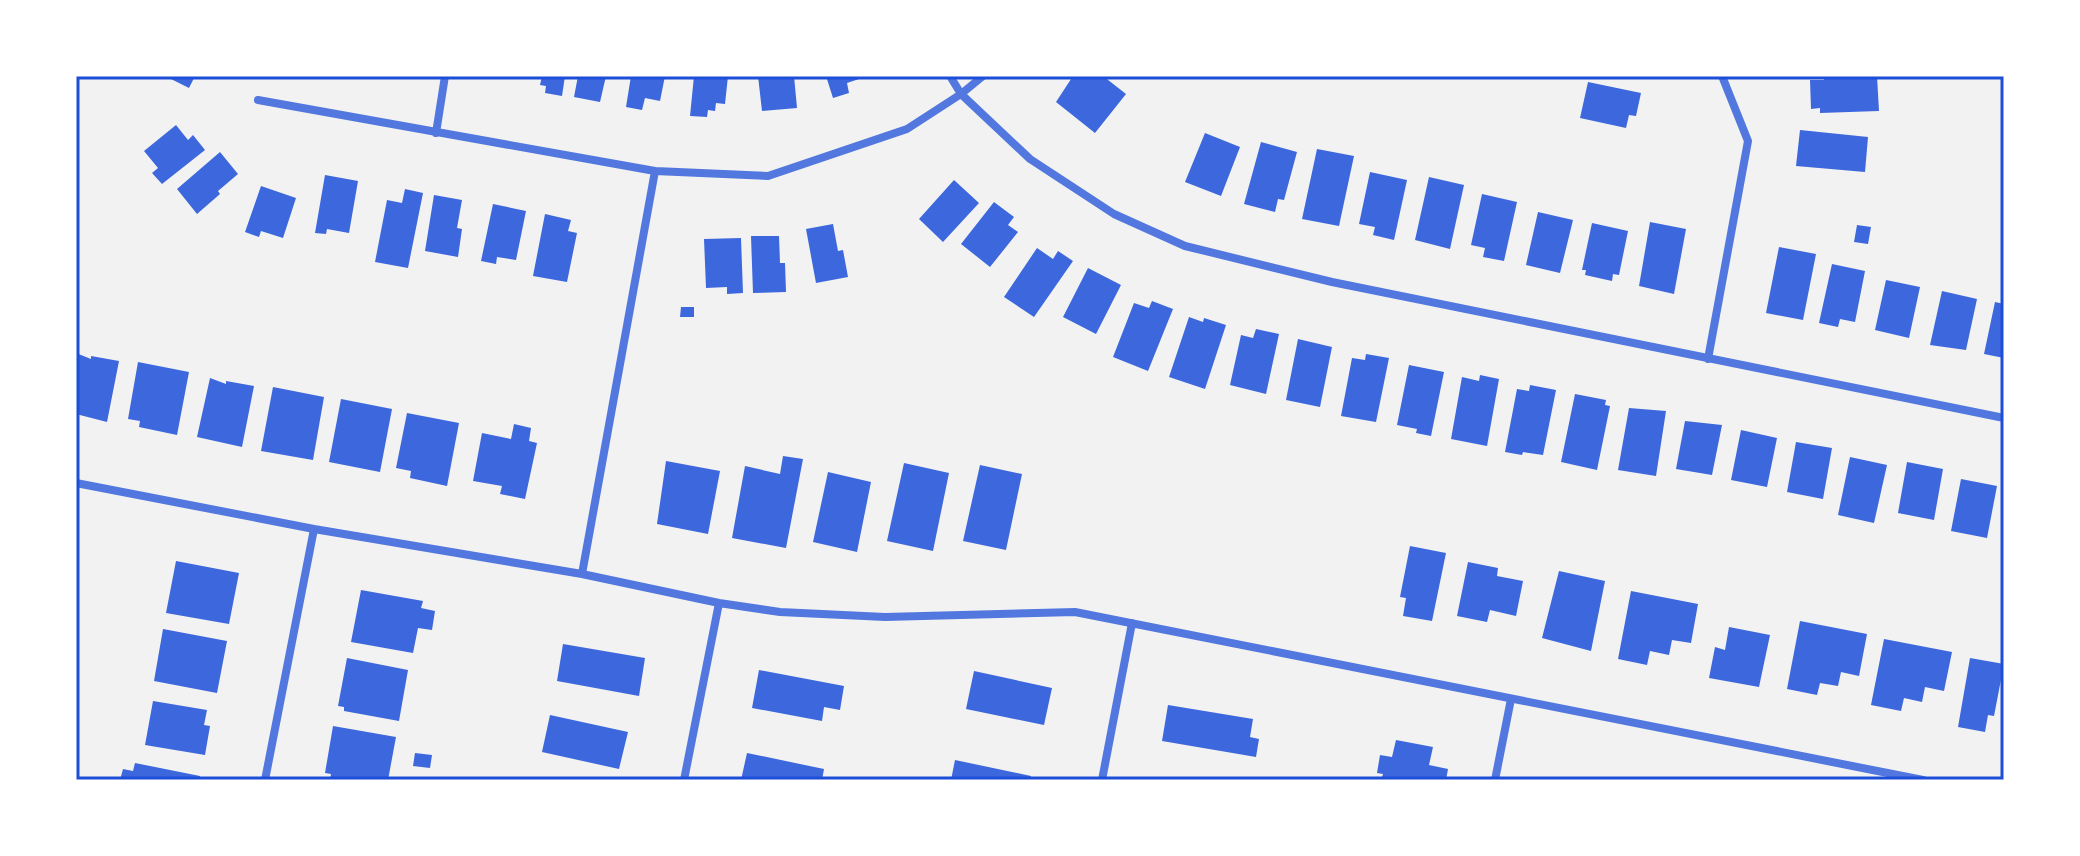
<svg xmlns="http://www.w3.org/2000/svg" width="2080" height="856" viewBox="0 0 2080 856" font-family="'Fira Sans Condensed',sans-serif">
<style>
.building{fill:#3d67dc}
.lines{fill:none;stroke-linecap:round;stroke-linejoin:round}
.minor{stroke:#5277de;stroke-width:8}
.neatline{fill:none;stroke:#1d4ed8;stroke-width:3}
</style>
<rect width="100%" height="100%" fill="#f2f2f2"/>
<path class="building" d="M165,76H195L189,88Z
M542,76H565L562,96L545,93L546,86L540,85Z
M578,76H606L600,102L574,97Z
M631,76H665L660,101L645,98L642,110L626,107Z
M694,76H728L725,104L716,103L715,111L708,110L707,117L690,116Z
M758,76H794L797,108L762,111Z
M826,76H865V77L847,83L849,93L833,98Z
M1073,76H1103L1126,94L1095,133L1056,102Z
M1824,76H1877L1879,111L1820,113V108L1811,109L1810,80H1824Z
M1588,82L1641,93L1636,116L1629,115L1626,128L1580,118Z
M176,125L188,140L193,135L205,150L162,184L152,173L158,168L144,151Z
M1800,130L1868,137L1865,172L1796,166Z
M1205,133L1240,147L1221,196L1185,182Z
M1261,142L1297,152L1284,200L1278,199L1275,212L1244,204Z
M1317,149L1354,156L1339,226L1302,219Z
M220,152L238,174L218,191L220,194L197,214L177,189Z
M1370,172L1407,180L1394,240L1373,235L1375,227L1359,224Z
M325,175L358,181L349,233L327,229L326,234L315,233Z
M1429,177L1464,185L1450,249L1415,240Z
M954,180L979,203L943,242L919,219Z
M261,186L296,198L283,238L261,231L259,237L245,232Z
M405,189L423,193L408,268L375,262L387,200L402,203Z
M1482,194L1517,202L1504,261L1483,257L1485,248L1471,245Z
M434,195L462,200L457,228L462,229L458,257L425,251Z
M994,202L1014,217L1008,225L1018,232L990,267L961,244Z
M493,204L526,211L516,260L497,257L496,264L481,261Z
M1538,212L1573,220L1560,273L1526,265Z
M545,214L571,220L568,231L577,233L567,282L533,276Z
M1650,222L1686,229L1674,294L1639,286Z
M1592,223L1628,231L1619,275L1613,274L1612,281L1585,275L1586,270H1582Z
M833,224L838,251L843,250L848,277L816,283L806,229Z
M1857,225L1871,227L1868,244L1854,242Z
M751,236H779L780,263H785L786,292L753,293Z
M741,238L743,293L727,294V287L706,288L704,239Z
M1779,247L1816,254L1803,320L1766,313Z
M1037,248L1053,259L1058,251L1073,261L1034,317L1004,297Z
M1832,264L1865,271L1855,322L1840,319L1838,327L1819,323Z
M1088,268L1121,285L1096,334L1063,317Z
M1886,280L1920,287L1909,338L1875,330Z
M1942,291L1977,299L1966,350L1930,345Z
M1152,301L1173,309L1148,371L1113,357L1134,303L1149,308Z
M1995,302L2004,304V358L1984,354Z
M681,307H694V317H680Z
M1189,317L1203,322L1204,318L1226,325L1205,389L1169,377Z
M1256,329L1279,334L1266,394L1230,385L1241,335L1253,338Z
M1298,339L1332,347L1320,407L1286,400Z
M76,353L91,359V356L119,361L107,422L76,414Z
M1366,354L1389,358L1376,422L1341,416L1352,358L1365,360Z
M138,362L189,372L177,435L139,427L140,421L128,419Z
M1409,365L1444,372L1431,436L1416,433L1417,429L1397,425Z
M1480,375L1499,379L1487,446L1451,439L1462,377L1479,381Z
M210,378L226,384V381L254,386L242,447L197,437Z
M1530,385L1556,390L1543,455L1523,452L1522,455L1505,452L1517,389L1529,391Z
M273,387L324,397L313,460L261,451Z
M1575,394L1606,400L1605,405L1610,406L1597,470L1561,462Z
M341,399L392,409L380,472L329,462Z
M1629,408L1666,411L1656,476L1618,470Z
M407,413L459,423L447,486L410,478L411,471L396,468Z
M1685,421L1722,425L1712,475L1676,469Z
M514,424L531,428L529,441L537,443L525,499L500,494L502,486L473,481L482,433L511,439Z
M1741,430L1777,438L1767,487L1731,480Z
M1796,442L1832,448L1823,499L1787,492Z
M783,456L803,459L786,548L732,538L745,466L780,474Z
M1850,457L1887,465L1874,523L1838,515Z
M666,461L720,471L708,534L657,524Z
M1907,462L1943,469L1934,520L1898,513Z
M904,463L949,473L933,551L887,541Z
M980,465L1022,474L1006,550L963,541Z
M828,472L871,482L857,552L813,542Z
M1961,479L1997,486L1987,538L1951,531Z
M1410,546L1446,553L1432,621L1403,616L1406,598L1400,597Z
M176,561L239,573L229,624L166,613Z
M1468,562L1498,568L1497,576L1523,581L1516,616L1490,610L1487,622L1457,616Z
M1559,571L1605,581L1591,651L1542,638Z
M361,590L423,601L421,608L435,611L432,630L418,628L413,653L351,642Z
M1631,591L1698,604L1691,643L1672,640L1669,655L1650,651L1647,665L1618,659Z
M1800,621L1867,634L1859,676L1841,672L1838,686L1820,683L1817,695L1787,689Z
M1729,627L1770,635L1759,687L1709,678L1715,647L1725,650Z
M163,629L227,641L217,693L154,681Z
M1884,639L1952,652L1944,691L1925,687L1922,702L1904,698L1901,711L1871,705Z
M563,644L645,658L639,696L557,681Z
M347,658L408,670L399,721L344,711V707L338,706Z
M1970,658L2004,664L1994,716L1988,715L1985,732L1958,727Z
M759,670L844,686L840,710L824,707L822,721L752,708Z
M974,671L1052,688L1044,725L966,709Z
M153,701L207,710L204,725L210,726L205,755L145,745Z
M1168,705L1253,719L1250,737L1259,739L1256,757L1162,741Z
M550,715L628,732L619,769L542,752Z
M333,726L396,737L388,780L330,779L331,774L325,773Z
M1396,740L1433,747L1429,765L1448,769L1446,780H1381L1383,774L1377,773L1380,755L1392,757Z
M415,753L432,755L430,768L413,766Z
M747,753L824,769L822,780H741Z
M955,760L1031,776L1030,780H951Z
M135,763L200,776L199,780H120L123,769L133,771Z"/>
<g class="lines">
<path class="minor" d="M950,76L961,94L1030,159L1114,214L1185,246L1332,282L2004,418
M258,100L655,171L768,176L907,129L961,94L983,76
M436,133L445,76
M1708,359L1748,141L1722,76
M76,483L314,529L582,574L719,603L780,612L885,617L1075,612L1923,780
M582,574L655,171
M265,780L314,529
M684,780L719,603
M1102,780L1132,623
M1495,780L1511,699"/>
</g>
<rect width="2080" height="856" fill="none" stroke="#ffffff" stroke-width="156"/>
<rect x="78" y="78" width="1924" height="700" class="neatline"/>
</svg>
